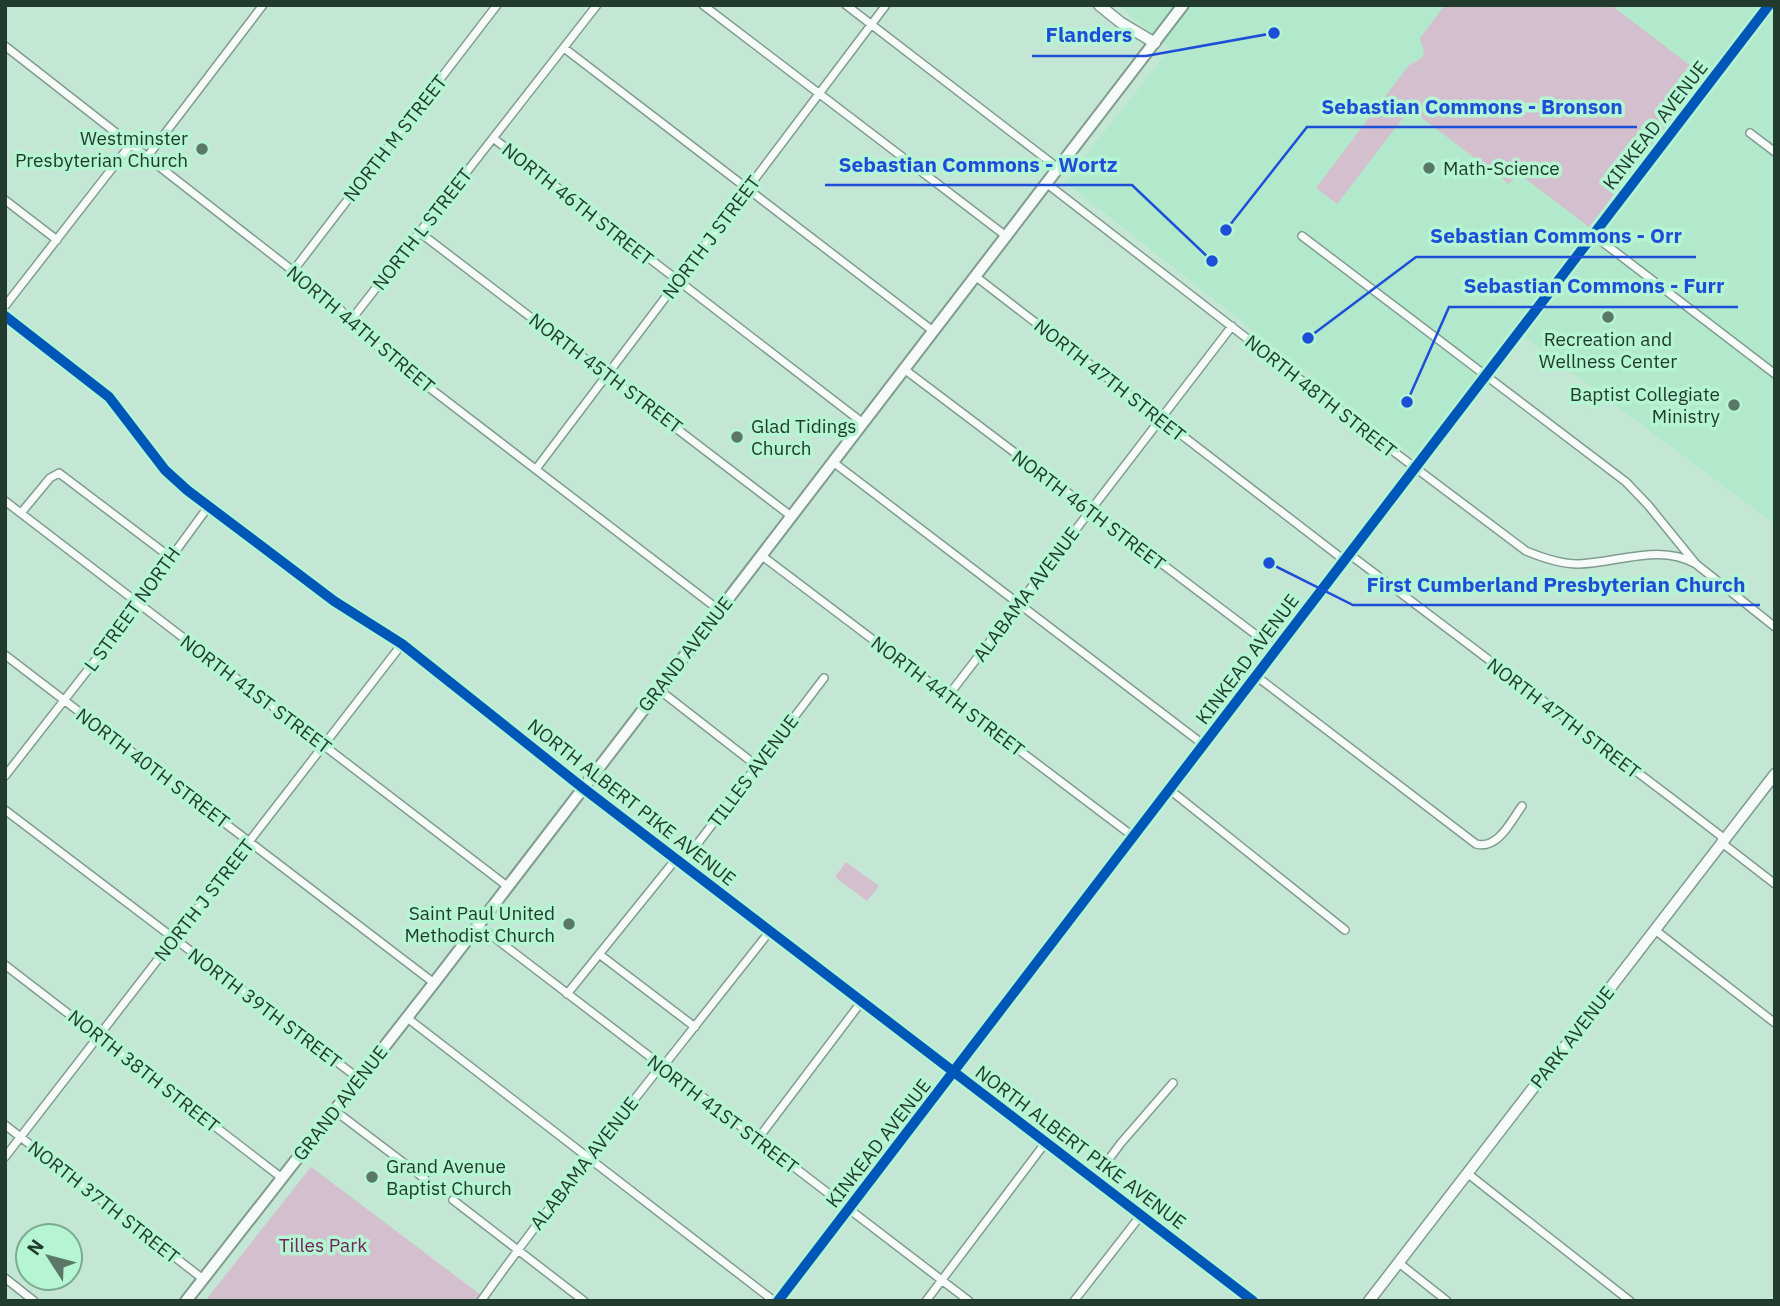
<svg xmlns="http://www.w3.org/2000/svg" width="1780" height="1306" viewBox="0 0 1780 1306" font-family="'IBM Plex Sans',sans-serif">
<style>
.built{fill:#b2e9cc}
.green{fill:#d3bfcd}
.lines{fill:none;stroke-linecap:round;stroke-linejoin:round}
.minor-tunnel{stroke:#a3c4b3;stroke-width:7;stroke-dasharray:7 3.5;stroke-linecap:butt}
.minor-casing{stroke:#819c8e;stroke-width:10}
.tertiary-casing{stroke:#819c8e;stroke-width:13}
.secondary-casing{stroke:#819c8e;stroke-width:14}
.minor{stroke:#f6fbf9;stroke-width:7}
.tertiary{stroke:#f6fbf9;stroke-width:10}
.secondary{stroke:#f6fbf9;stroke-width:10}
.cycleway-casing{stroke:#b5f5d3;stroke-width:15}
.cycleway{stroke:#0057b8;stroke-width:10}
.poi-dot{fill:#5a7768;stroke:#b5f5d3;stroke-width:2.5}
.labels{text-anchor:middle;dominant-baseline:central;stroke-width:7;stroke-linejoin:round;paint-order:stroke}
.street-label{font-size:19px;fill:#213b2e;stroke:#b5f5d3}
.poi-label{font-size:19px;fill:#213b2e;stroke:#b5f5d3;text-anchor:end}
.park-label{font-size:19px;fill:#73265c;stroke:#b5f5d3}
.leader{fill:none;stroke:#1d4ed8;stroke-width:2.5}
.callout-dot{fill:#1d4ed8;stroke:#b5f5d3;stroke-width:2.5}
.callout-label{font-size:21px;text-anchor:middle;font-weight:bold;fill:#1d4ed8;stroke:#b5f5d3;stroke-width:7;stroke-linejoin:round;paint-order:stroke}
</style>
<rect width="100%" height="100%" fill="#c4e6d4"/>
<path class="built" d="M1118,5H1775V524L1523,336L1425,465L1065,182L1170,49Z"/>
<path class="green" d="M1445,5H1611L1704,76L1589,227L1518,173L1509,184L1410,109L1337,204L1316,188L1409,65L1422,58L1424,51L1420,38Z
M846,862L879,886L867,901L835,877Z
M311,1167L489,1301H205Z"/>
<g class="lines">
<path class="minor-tunnel" d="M425,1179L453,1200"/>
<defs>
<path id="minor" d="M703,5L1006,236
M846,5L1058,168
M5,46L334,303L363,334L401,366L719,610
M564,48L933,331
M1750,133L1775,152
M493,138L863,423
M147,157L263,5
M1046,183L1381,442L1526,551C1543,558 1560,564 1578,564C1617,563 1660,543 1696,564
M5,200L57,240
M419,232L791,516
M1592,234L1775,374
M1302,236L1626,482L1648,505L1696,564L1775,627
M293,271L497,5
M975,276L1344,560
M5,306L131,144
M351,320L597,5
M904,369L1276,650
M833,462L1204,745
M536,469L886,5
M5,501L507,886
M21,513L50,478L59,473L170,557
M1349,554L1678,803L1721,836L1722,843L1775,884
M761,555L1134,837
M5,655L434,983
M1256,676L1476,844C1498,850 1511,821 1522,806
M658,689L757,766
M948,696L1232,326
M5,776L101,653L208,507
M1170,790L1345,930
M5,810L358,1078
M682,864L824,678
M478,925L969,1301
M1655,930L1775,1023
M599,954L695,1027
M5,965L282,1178
M567,994L676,859
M406,1017L774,1301
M334,1110L425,1179
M5,1125L203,1279
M757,1140L862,1001
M5,1157L402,644
M1467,1173L1630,1301
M1094,1179L1121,1143L1173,1083
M453,1200L584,1301
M1399,1263L1447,1301
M5,1278L34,1301
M481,1301C537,1222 597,1147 656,1072L665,1064L770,931
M926,1301L1046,1142
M1074,1301L1141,1215"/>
<path id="tertiary" d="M1099,5L1120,22L1155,43
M5,316L109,397L165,470L187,490L334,601L402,644L583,788L1253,1301
M778,1301L1769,5
M1369,1301L1775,774"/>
<path id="secondary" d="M186,1301L434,983L1183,5"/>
</defs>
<use href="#minor" class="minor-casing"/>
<use href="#tertiary" class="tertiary-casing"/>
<use href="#secondary" class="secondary-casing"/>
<use href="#minor" class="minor"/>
<use href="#tertiary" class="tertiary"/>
<use href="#secondary" class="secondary"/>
<defs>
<path id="cycleway" d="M5,316L109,397L165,470L187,490L334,601L402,644L583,788L1253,1301
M778,1301L1769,5"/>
</defs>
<use href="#cycleway" class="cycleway-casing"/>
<use href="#cycleway" class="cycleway"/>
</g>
<g class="poi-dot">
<circle cx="202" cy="149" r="7"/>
<circle cx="1429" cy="168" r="7"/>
<circle cx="1608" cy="317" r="7"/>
<circle cx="1734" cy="405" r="7"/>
<circle cx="737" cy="437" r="7"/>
<circle cx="569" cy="924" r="7"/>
<circle cx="372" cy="1177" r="7"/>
</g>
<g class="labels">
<g class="street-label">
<text transform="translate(1655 125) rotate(-52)">KINKEAD AVENUE</text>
<text transform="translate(395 138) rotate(-52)">NORTH M STREET</text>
<text transform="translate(578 204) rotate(38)">NORTH 46TH STREET</text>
<text transform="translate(422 229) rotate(-52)">NORTH L STREET</text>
<text transform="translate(711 237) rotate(-53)">NORTH J STREET</text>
<text transform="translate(361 329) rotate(40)">NORTH 44TH STREET</text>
<text transform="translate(606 373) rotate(37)">NORTH 45TH STREET</text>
<text transform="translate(1110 380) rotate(38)">NORTH 47TH STREET</text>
<text transform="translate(1321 396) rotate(38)">NORTH 48TH STREET</text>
<text transform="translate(1089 510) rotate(37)">NORTH 46TH STREET</text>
<text transform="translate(1026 594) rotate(-53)">ALABAMA AVENUE</text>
<text transform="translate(132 609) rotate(-54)">L STREET NORTH</text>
<text transform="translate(685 654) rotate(-52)">GRAND AVENUE</text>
<text transform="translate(1247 659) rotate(-53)">KINKEAD AVENUE</text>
<text transform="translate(256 694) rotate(37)">NORTH 41ST STREET</text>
<text transform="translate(948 696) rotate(37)">NORTH 44TH STREET</text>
<text transform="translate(1564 718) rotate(37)">NORTH 47TH STREET</text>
<text transform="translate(153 768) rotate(37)">NORTH 40TH STREET</text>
<text transform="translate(753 771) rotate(-53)">TILLES AVENUE</text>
<text transform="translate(632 802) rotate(38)">NORTH ALBERT PIKE AVENUE</text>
<text transform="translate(204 900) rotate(-52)">NORTH J STREET</text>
<text transform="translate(265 1008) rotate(37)">NORTH 39TH STREET</text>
<text transform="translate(1572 1037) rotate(-52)">PARK AVENUE</text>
<text transform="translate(144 1071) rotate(38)">NORTH 38TH STREET</text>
<text transform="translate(340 1103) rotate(-52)">GRAND AVENUE</text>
<text transform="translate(723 1114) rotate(37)">NORTH 41ST STREET</text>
<text transform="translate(878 1143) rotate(-52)">KINKEAD AVENUE</text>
<text transform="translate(1081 1147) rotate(37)">NORTH ALBERT PIKE AVENUE</text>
<text transform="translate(584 1163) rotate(-52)">ALABAMA AVENUE</text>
<text transform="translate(104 1202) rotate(38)">NORTH 37TH STREET</text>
</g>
<g class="poi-label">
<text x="188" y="138">Westminster<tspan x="188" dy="22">Presbyterian Church</tspan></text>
<text x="1443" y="168" text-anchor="start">Math-Science</text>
<text x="1608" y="339" text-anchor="middle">Recreation and<tspan x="1608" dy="22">Wellness Center</tspan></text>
<text x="1720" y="394">Baptist Collegiate<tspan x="1720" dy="22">Ministry</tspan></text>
<text x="751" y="426" text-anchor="start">Glad Tidings<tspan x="751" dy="22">Church</tspan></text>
<text x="555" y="913">Saint Paul United<tspan x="555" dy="22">Methodist Church</tspan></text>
<text x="386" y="1166" text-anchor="start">Grand Avenue<tspan x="386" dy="22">Baptist Church</tspan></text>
</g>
<g class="park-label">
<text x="323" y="1245">Tilles Park</text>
</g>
</g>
<path class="leader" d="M1274 33L1146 56H1032M1226 230L1307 127H1637M1212 261L1132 185H825M1308 338L1416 257H1696M1407 402L1449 307H1738M1269 563L1353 605H1760"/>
<g class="callout-dot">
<circle cx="1274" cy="33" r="7"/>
<circle cx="1226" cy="230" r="7"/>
<circle cx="1212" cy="261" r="7"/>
<circle cx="1308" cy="338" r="7"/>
<circle cx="1407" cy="402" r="7"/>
<circle cx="1269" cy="563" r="7"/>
</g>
<g class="callout-label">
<text x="1089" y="42">Flanders</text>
<text x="1472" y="114">Sebastian Commons - Bronson</text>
<text x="978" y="172">Sebastian Commons - Wortz</text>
<text x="1556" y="243">Sebastian Commons - Orr</text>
<text x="1594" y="293">Sebastian Commons - Furr</text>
<text x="1556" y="592">First Cumberland Presbyterian Church</text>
</g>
<rect width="1780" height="1306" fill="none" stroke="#213b2e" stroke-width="14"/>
<g transform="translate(49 1257) rotate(306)"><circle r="33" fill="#b5f5d3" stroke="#7aab91" stroke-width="2"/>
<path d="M0-5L12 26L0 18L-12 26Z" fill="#5a7768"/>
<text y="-10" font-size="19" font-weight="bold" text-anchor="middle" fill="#213b2e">N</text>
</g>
</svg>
